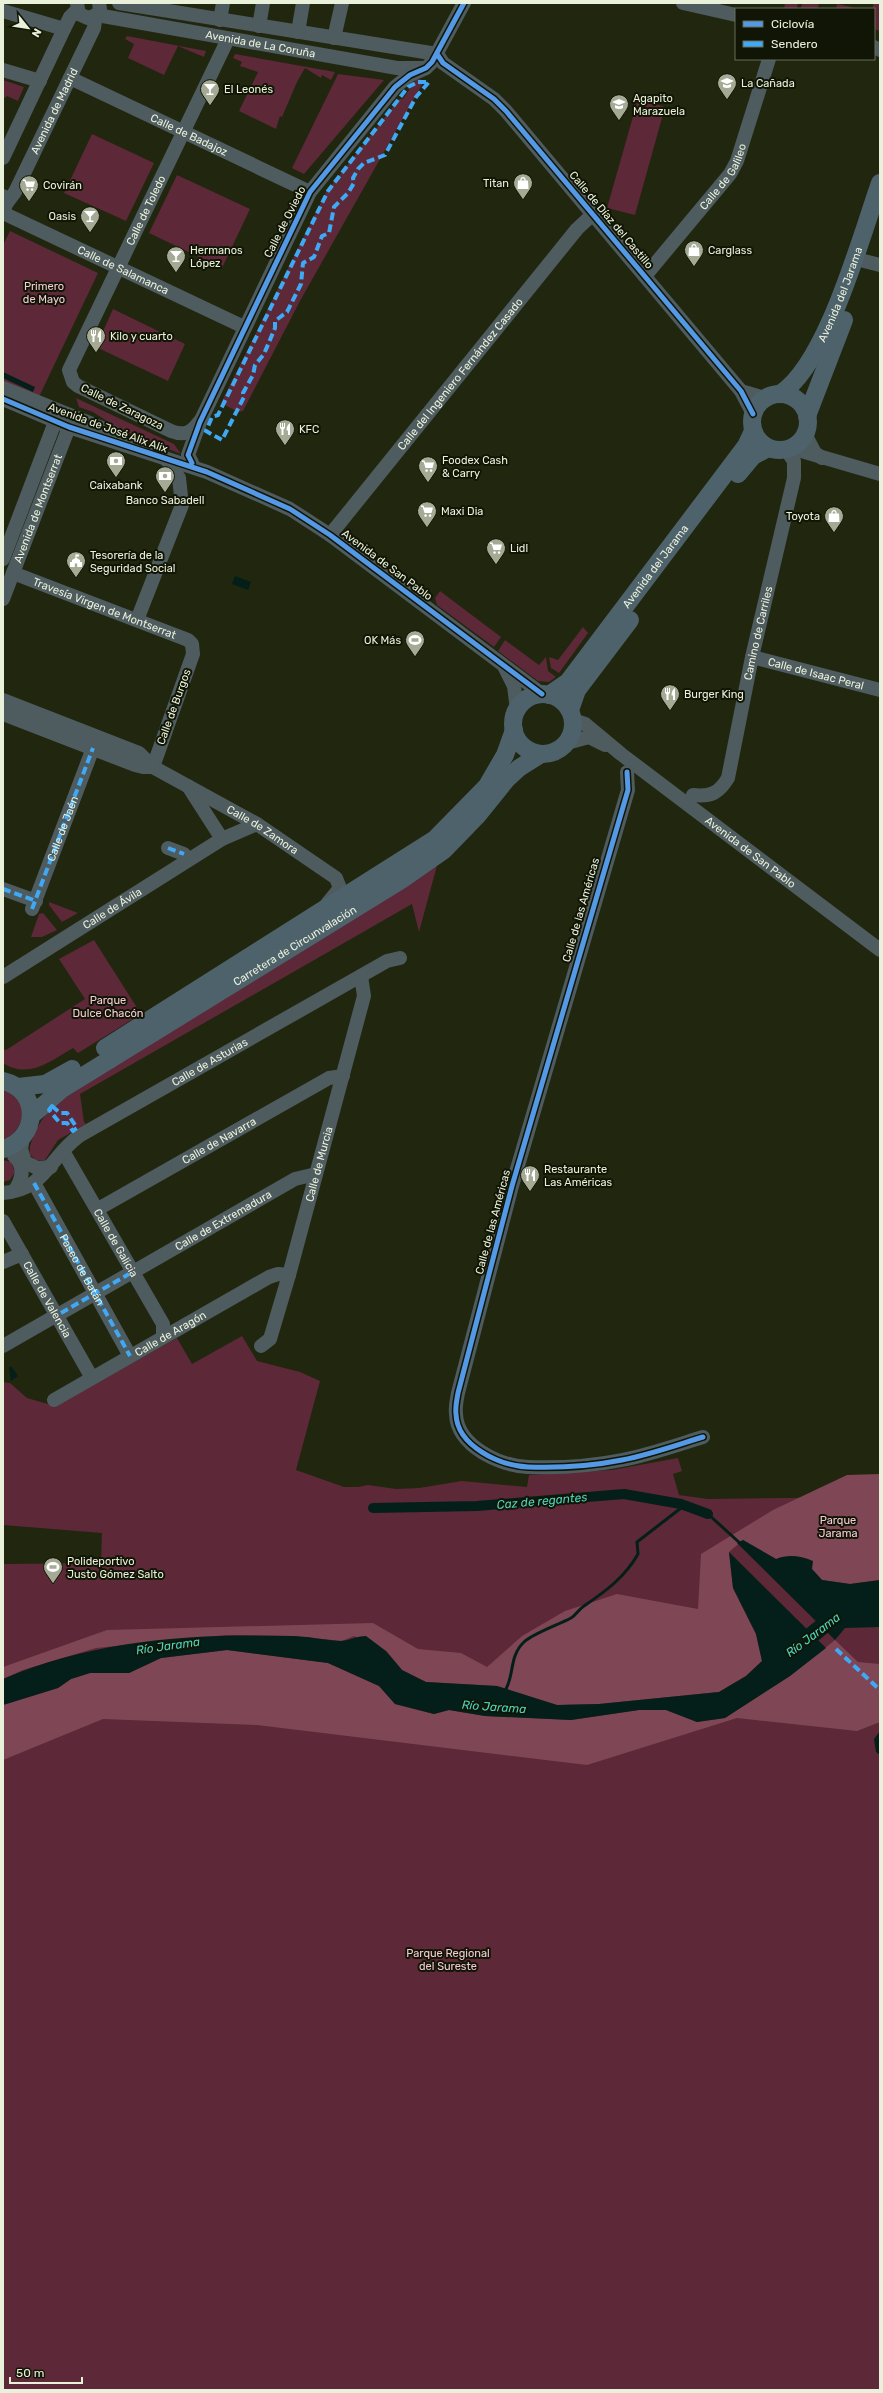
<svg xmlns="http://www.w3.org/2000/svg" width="883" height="2393" viewBox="0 0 883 2393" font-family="Rubik,sans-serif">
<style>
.green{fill:#5d2837}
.forest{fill:#7f4755}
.water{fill:#041f19}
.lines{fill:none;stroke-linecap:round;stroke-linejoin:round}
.stream{stroke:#041f19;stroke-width:3}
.canal{stroke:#041f19;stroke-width:10}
.river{stroke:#041f19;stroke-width:17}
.minor{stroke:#4e5b5f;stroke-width:14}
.major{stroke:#4e626c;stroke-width:18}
.quiet{stroke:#3fa9f5;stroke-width:4;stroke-dasharray:8 4;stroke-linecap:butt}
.cycleway-casing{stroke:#111505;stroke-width:8}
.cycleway{stroke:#5399e6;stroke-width:5}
.labels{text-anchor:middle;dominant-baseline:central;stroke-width:4;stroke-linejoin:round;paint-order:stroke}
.street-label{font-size:11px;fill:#eaf1da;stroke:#111505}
.poi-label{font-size:11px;fill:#eaf1da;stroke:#111505;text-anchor:start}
.park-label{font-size:11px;fill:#f6ccd7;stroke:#111505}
.water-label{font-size:12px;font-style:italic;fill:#4dd7c3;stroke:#111505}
</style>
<rect width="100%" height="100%" fill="#21260f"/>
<path class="green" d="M785,3H798L797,9H784Z
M802,3H819L818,9H801Z
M873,3H880V31L874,29Z
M837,4L852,7V9H836Z
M127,36L206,51L204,57L178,46L164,75L128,58L134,44L125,39Z
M235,54L335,72L331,80L322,75L321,78L305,68L297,82L282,117L280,116L276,129L239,111L258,72L240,66L242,62L233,58Z
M338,74L384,80L304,174L292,168Z
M417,78L424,81L300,301L243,411L238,412L221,403L326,192L399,99H403Z
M3,80L24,87L18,101L7,96L5,98L3,97Z
M638,99L665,107L635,215L607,208Z
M92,134L154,163L126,221L64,193Z
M177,175L250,209L222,268L149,233Z
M10,231L98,273L38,399L3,382V245Z
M113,309L185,344L168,381L96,347Z
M76,398L174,444L181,454L121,430L93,412L79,407Z
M440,591L501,637L494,647L437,605L435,598Z
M583,627L588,633L559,673L551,668L549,657L558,660Z
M505,640L539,665L546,657L548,671L556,677L549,682L538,681L498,651Z
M438,862L419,932L412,904L80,1094L84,1122L86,1124L58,1140L45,1160H36L30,1155C27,1143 43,1116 52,1106Z
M49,902L78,913L62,922L49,905Z
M43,913L57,930L42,937H31L39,914Z
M94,940L141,1014L78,1053L73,1048C52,1060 29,1080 3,1063V1049L6,1050L85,999L59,959Z
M3,1089C30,1102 27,1127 3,1141Z
M3,1160L11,1162L15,1172L10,1180L3,1182Z
M242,1336L257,1361L300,1372L320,1381L296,1470L344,1487H358L368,1485L396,1489L419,1488L462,1481L527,1487L529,1475L612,1470L678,1458L682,1471L673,1474L679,1495L708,1499L880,1497V2390H3V1564L101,1563L102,1533L3,1525V1382L10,1383L27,1398L55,1406L177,1338L192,1364Z"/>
<path class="forest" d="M880,1474V1580L850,1584L822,1580L812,1569L776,1559L743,1540L729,1552L733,1588L756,1634L762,1661L746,1676L719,1692L599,1704L557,1705L497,1686L426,1682L402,1670L386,1651L354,1636L342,1641L293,1636L226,1635L96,1648L23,1670L3,1679V1667L107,1630L373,1623L418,1649L461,1653L487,1667L522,1636L565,1611L617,1594L698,1609L701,1554L773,1510L847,1475Z
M835,1640L858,1662L880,1664V1722L857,1731L737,1718L587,1765L257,1725L103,1719L3,1760V1705L58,1688L71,1679L90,1673H129L161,1658L227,1650L328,1663L379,1686L395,1704L434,1714L449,1710L485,1716L571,1720L639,1710H666L697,1722L725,1718L790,1676Z"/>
<path class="water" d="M3,372L35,387L33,392L3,378Z
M235,576L251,582L248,590L232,584Z
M11,1366L18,1376L11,1381L9,1368Z
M743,1540L776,1559C789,1554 800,1556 813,1561L812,1569L822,1580L850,1584L880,1580V1627L845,1628L835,1640L737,1543Z
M729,1552L826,1648L790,1676L725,1718L697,1722L666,1710H639L571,1720L485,1716L449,1710L434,1714L395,1704L379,1686L328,1663L227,1650L161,1658L129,1673H90L71,1679L58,1688L3,1705V1679C92,1640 195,1633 291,1636C308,1636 323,1640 340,1641C348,1641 357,1636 366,1636L386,1651L402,1670L426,1682L497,1686L557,1705L599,1704L719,1692L746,1676L762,1661L756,1634L733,1588Z
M880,1731V1755L876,1752L874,1739Z"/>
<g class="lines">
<path class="stream" d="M504,1692C515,1678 508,1657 524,1642C534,1633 558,1625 571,1618C576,1615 579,1609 584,1606C606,1591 625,1577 638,1554L637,1542L681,1508L708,1514L742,1545"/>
<path class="canal" d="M373,1508L477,1506L624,1494L681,1504L708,1514"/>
<path class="river" d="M795,1649L830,1620L856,1604L880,1602"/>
<g class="minor">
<path d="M77,3L79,14L88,18L97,15L100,9L99,3"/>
<path d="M119,3L437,54"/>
<path d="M683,3L736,15"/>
<path d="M3,11L64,29"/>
<path id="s1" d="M97,15L397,68H422"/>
<path d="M220,20L223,3"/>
<path d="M259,26L263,3"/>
<path d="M298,32L303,3"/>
<path d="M334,38L342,3"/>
<path d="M874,47L880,50"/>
<path d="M437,54L443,63L494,99L506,111L741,391L753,414"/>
<path d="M3,70L40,81"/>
<path id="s2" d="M70,78L310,192"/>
<path d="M3,158L64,29L70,17L77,10"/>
<path id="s3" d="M3,196L6,204L3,213L244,327"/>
<path id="s4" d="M6,204L15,192L94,28L96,15"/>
<path d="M864,261L880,265"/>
<path id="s5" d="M645,276L730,174L737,161L769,59"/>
<path d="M3,388L117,434"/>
<path d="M741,391L765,398"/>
<path d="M3,399L69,427L207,472L290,509L330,535L542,694"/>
<path id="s6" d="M199,422C191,433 184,436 171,431L78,386L73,382L69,370L228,39"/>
<path d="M805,434L815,453L822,458"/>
<path d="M791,448L880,474"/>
<path d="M192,463L188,455L200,422L310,192L395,87L410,75L426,68L432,62L464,3"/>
<path id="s7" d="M330,535L577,229L592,215"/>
<path d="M3,559L55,422L62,417"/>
<path id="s8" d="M13,573L188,640L192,644L193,654L153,767"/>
<path id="s9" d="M3,599L69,427L66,419"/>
<path d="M137,620L182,505L179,478L167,460"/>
<path id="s10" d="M752,657L880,690"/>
<path d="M505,668L514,686L517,710"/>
<path id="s11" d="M3,700L139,753L153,767L257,824L336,878L340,888L327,904"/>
<path d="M3,714L135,765L143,767H153"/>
<path id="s12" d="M573,720L585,724L621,754L880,950"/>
<path d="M567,743L589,737L605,745"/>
<path d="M627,772L628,790L512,1186L458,1393C457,1399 455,1407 456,1414C457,1446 500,1466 528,1467C558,1468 592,1466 622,1460C649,1455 677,1445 703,1437"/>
<path d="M188,786L222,839"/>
<path id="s13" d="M693,795C711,797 719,793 728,778L752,657L794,478V461L786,450"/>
<path d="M168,848L184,854"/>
<path d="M3,889L36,901"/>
<path d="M32,909L93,748"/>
<path id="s14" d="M3,977L222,839L257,824"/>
<path d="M23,1138L21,1149L25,1162L37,1168L51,1167"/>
<path id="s15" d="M63,1151L163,1324V1337"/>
<path d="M14,1156C26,1166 22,1179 15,1190"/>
<path d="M34,1183L130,1356"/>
<path id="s16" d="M3,1193C45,1190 50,1157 79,1136L387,961L400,958"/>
<path id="s17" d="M98,1209L329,1078L343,1076"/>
<path id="s18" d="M3,1221L92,1378"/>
<path d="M3,1262L22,1254"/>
<path id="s19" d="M133,1272L295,1179L316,1174"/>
<path d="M61,1313L129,1274"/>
<path d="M3,1346L57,1315"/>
<path id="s20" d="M261,1346L270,1339L289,1275L364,996L361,976"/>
<path id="s21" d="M54,1400L269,1277L278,1274L289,1275"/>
</g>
<g class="major">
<path id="s22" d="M780,394C827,364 861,236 880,183"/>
<circle cx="780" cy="422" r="28"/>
<path d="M807,416L844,320"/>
<path d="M738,474L753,456L768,448"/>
<circle cx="543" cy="724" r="30"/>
<path id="s23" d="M549,695L568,682L746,446L753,431"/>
<path d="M570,710L577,690L630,620"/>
<path d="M105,1048L435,839L487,786L505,755L514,730"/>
<path d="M3,1081C41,1090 39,1139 3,1149"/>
<path d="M18,1087L45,1084L72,1069"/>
<path id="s24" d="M32,1115L62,1089L401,880L444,850L477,816L506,780L519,768L541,754"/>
</g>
<g class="quiet">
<path d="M418,82H429L416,97L385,155L364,163L358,169L353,178L354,183L348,193L334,207L329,233L322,236L314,257L303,263L301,284L287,312L275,321V328L264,354L255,365L253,375L243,393L244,397L222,440L206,431L212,417L218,415L328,191L408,87Z"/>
<path d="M168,848L184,854"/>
<path d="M3,889L36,901"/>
<path id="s25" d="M32,909L93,748"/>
<path d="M52,1106L60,1113H67L77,1128L73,1131L67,1123H60L49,1110Z"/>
<path id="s26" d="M34,1183L130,1356"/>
<path d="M61,1313L129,1274"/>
<path d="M836,1649L880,1690"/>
</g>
<defs>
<path id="cycleway" d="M437,54L443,63L494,99L506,111L741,391L753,414
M3,399L69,427L207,472L290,509L330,535L542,694
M192,463L188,455L200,422L310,192L395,87L410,75L426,68L432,62L464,3
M627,772L628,790L512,1186L458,1393C457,1399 455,1407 456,1414C457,1446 500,1466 528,1467C558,1468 592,1466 622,1460C649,1455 677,1445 703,1437"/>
</defs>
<use href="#cycleway" class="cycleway-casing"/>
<use href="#cycleway" class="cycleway"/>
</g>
<defs>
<symbol id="school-pin" viewBox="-11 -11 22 30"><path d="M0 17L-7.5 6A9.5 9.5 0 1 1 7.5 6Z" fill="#a4aa93" stroke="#111505"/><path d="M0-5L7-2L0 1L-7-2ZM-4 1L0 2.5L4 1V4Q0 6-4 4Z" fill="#fff"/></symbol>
<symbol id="bar-pin" viewBox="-11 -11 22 30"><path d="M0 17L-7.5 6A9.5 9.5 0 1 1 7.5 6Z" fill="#a4aa93" stroke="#111505"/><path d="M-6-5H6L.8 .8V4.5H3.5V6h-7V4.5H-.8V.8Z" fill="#fff"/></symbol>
<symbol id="shop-pin" viewBox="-11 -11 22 30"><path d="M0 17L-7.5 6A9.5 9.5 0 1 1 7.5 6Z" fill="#a4aa93" stroke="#111505"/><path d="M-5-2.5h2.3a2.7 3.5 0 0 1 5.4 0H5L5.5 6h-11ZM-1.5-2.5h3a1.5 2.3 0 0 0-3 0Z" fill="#fff"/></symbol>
<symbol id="supermarket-pin" viewBox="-11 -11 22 30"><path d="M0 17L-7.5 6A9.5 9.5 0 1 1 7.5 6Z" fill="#a4aa93" stroke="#111505"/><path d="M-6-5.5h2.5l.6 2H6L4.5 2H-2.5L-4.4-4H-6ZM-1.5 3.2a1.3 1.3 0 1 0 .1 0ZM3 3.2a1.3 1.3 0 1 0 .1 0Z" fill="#fff"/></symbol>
<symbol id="restaurant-pin" viewBox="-11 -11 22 30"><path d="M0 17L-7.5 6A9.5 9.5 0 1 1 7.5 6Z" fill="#a4aa93" stroke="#111505"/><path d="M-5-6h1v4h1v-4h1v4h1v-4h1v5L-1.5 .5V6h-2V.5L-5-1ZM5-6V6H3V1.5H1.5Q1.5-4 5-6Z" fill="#fff"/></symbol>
<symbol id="bank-pin" viewBox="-11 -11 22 30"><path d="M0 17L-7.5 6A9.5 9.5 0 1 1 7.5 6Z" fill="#a4aa93" stroke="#111505"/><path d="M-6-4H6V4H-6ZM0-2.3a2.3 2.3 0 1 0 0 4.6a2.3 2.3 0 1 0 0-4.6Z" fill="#fff"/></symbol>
<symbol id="civic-pin" viewBox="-11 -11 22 30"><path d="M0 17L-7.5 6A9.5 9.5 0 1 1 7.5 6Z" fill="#a4aa93" stroke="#111505"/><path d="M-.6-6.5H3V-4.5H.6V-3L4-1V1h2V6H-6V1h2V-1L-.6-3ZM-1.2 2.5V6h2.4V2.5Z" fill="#fff"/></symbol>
<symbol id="stadium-pin" viewBox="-11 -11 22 30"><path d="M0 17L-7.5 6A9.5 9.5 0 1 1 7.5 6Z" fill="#a4aa93" stroke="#111505"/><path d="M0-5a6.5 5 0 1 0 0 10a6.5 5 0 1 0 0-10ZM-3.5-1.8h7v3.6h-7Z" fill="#fff"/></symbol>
</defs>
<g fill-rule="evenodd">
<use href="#school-pin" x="716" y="72" width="22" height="30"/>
<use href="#bar-pin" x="199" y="78" width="22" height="30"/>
<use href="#school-pin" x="608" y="93" width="22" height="30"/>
<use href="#shop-pin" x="512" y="172" width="22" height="30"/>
<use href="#supermarket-pin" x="18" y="174" width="22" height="30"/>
<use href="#bar-pin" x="79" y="205" width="22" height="30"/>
<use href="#shop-pin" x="683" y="239" width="22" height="30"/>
<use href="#bar-pin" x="165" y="245" width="22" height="30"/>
<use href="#restaurant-pin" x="85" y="325" width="22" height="30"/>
<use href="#restaurant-pin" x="274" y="418" width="22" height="30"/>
<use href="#bank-pin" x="105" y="450" width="22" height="30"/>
<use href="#supermarket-pin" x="417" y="455" width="22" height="30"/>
<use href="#bank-pin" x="154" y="465" width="22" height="30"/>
<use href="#supermarket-pin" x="416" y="500" width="22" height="30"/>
<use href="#shop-pin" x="823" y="505" width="22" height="30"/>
<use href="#supermarket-pin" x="485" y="537" width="22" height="30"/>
<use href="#civic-pin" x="65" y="550" width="22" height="30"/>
<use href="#stadium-pin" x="404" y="629" width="22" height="30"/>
<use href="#restaurant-pin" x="659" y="683" width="22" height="30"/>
<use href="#restaurant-pin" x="519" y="1164" width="22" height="30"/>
<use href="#stadium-pin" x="42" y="1556" width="22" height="30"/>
</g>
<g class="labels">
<g class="street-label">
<text stroke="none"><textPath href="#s1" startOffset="166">Avenida de La Coruña</textPath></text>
<text stroke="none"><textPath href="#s4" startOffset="105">Avenida de Madrid</textPath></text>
<text stroke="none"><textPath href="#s2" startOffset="132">Calle de Badajoz</textPath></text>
<text stroke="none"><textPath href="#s5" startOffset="127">Calle de Galileo</textPath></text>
<text stroke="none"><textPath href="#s6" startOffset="332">Calle de Toledo</textPath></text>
<text transform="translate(611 220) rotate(50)">Calle de Díaz del Castillo</text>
<text transform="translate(285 222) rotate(-63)">Calle de Oviedo</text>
<text stroke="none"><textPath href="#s3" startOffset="151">Calle de Salamanca</textPath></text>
<text stroke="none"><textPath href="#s22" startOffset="118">Avenida del Jarama</textPath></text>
<text stroke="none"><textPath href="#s7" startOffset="207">Calle del Ingeniero Fernández Casado</textPath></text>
<text transform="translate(122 407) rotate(26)">Calle de Zaragoza</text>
<text transform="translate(108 428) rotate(20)">Avenida de José Alix Alix</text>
<text stroke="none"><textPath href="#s9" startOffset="97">Avenida de Montserrat</textPath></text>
<text transform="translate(387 565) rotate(37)">Avenida de San Pablo</text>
<text stroke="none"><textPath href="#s23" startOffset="168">Avenida del Jarama</textPath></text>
<text stroke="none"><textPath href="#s8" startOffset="98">Travesía Virgen de Montserrat</textPath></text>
<text stroke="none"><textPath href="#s13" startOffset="190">Camino de Carriles</textPath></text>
<text stroke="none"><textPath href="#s10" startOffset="66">Calle de Isaac Peral</textPath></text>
<text transform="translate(174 707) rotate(-70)">Calle de Burgos</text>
<text stroke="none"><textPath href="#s25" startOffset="86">Calle de Jaén</textPath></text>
<text stroke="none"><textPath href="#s11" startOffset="292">Calle de Zamora</textPath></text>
<text stroke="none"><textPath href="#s12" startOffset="222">Avenida de San Pablo</textPath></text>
<text stroke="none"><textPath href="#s14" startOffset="129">Calle de Ávila</textPath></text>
<text transform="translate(581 910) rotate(-74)">Calle de las Américas</text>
<text stroke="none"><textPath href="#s24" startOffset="313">Carretera de Circunvalación</textPath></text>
<text stroke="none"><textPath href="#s16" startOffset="248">Calle de Asturias</textPath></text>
<text stroke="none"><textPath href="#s17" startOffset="139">Calle de Navarra</textPath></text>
<text stroke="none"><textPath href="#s20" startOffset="193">Calle de Murcia</textPath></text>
<text stroke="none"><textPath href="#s19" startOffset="104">Calle de Extremadura</textPath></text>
<text transform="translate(493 1222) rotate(-75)">Calle de las Américas</text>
<text stroke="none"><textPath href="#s15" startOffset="106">Calle de Galicia</textPath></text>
<text stroke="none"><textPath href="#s26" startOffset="99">Paseo de Batán</textPath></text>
<text stroke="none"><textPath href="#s18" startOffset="90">Calle de Valencia</textPath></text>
<text stroke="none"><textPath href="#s21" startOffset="134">Calle de Aragón</textPath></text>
</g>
<g class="poi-label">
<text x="741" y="83">La Cañada</text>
<text x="224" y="89">El Leonés</text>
<text x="633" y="98">Agapito<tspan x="633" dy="13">Marazuela</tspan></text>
<text x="509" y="183" text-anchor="end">Titan</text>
<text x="43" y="185">Covirán</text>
<text x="76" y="216" text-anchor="end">Oasis</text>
<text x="190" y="250">Hermanos<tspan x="190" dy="13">López</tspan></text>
<text x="708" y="250">Carglass</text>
<text x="110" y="336">Kilo y cuarto</text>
<text x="299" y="429">KFC</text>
<text x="442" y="460">Foodex Cash<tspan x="442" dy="13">&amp; Carry</tspan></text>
<text x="116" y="485" text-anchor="middle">Caixabank</text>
<text x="165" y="500" text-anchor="middle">Banco Sabadell</text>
<text x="441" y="511">Maxi Dia</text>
<text x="820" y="516" text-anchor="end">Toyota</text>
<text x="510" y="548">Lidl</text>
<text x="90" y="555">Tesorería de la<tspan x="90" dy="13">Seguridad Social</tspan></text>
<text x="401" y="640" text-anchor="end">OK Más</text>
<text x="684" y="694">Burger King</text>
<text x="544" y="1169">Restaurante<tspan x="544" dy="13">Las Américas</tspan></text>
<text x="67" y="1561">Polideportivo<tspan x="67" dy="13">Justo Gómez Salto</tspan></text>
</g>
<g class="park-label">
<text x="44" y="286">Primero<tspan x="44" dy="13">de Mayo</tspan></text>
<text x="108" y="1000">Parque<tspan x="108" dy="13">Dulce Chacón</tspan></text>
<text x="838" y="1520">Parque<tspan x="838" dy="13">Jarama</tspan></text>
<text x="448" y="1953">Parque Regional<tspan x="448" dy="13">del Sureste</tspan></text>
</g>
<g class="water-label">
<text transform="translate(542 1501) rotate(-5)">Caz de regantes</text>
<text transform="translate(813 1635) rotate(-37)">Río Jarama</text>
<text transform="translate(168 1646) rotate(-8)">Río Jarama</text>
<text transform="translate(494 1707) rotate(4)">Río Jarama</text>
</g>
</g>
<rect width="883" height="2393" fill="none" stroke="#eaf1da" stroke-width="8"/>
<rect x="735" y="8" width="140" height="52" fill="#111505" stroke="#686d5a"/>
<rect x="743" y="21" width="20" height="6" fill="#5399e6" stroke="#686d5a"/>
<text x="771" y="28" font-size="12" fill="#eaf1da">Ciclovía</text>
<rect x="743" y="41" width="20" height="6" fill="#3fa9f5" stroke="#686d5a"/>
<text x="771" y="48" font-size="12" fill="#eaf1da">Sendero</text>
<g transform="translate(28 28) rotate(120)" stroke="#111505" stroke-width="3" paint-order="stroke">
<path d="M0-3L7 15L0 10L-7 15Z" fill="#eaf1da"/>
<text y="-6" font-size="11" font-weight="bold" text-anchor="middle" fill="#eaf1da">N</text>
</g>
<path d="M10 2377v6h72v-6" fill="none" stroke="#eaf1da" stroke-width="2"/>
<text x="16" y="2377" font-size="12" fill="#eaf1da" stroke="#111505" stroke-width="3" paint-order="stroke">50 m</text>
</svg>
